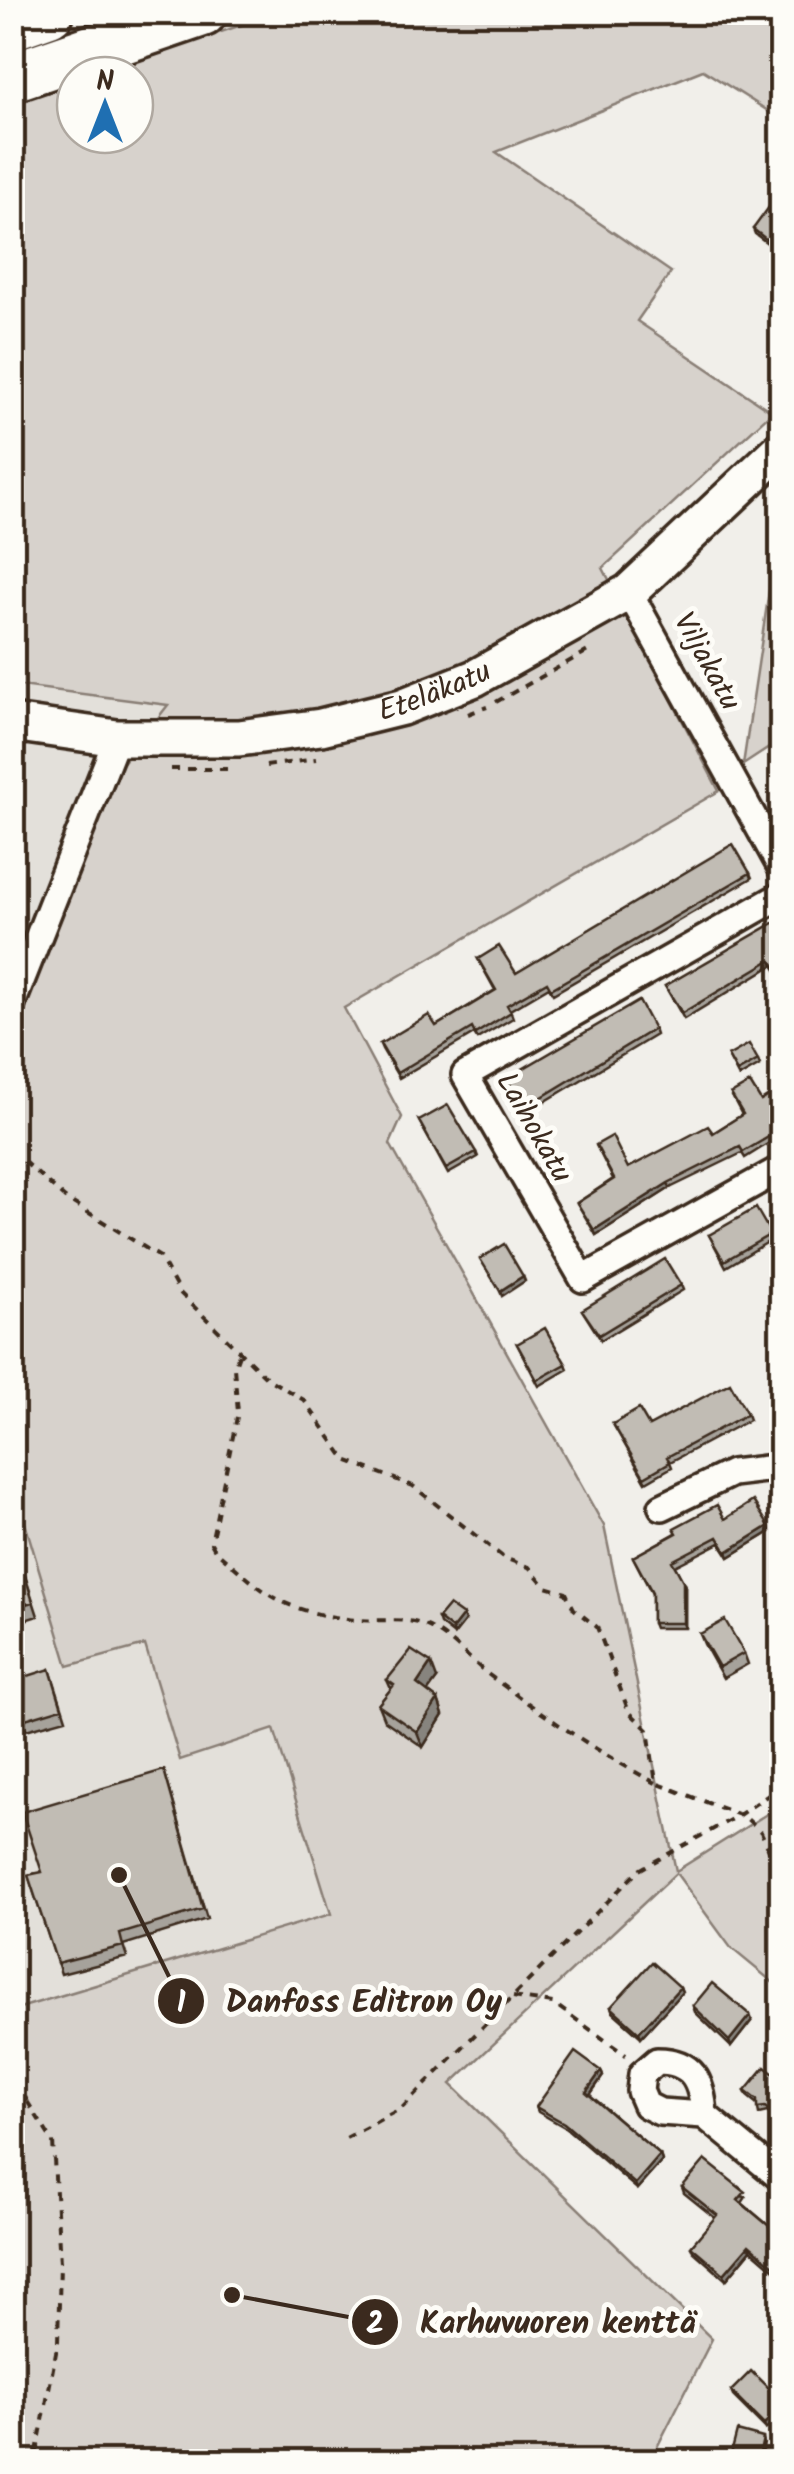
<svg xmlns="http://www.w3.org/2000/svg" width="794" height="2474" viewBox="0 0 794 2474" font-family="Kalam,sans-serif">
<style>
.built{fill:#e3e0da}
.green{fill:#d7d2cc;stroke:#897e75;stroke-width:2.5}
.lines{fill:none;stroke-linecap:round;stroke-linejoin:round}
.street-casing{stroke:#3b2a1e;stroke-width:32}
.secondary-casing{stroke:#3b2a1e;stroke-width:42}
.highway-casing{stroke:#3b2a1e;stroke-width:55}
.path{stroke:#3b2a1e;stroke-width:4;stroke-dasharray:8 8;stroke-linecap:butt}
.street{stroke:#fdfcf7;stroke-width:25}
.secondary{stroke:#fdfcf7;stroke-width:35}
.highway{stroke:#fdfcf7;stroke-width:48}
.wall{fill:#a6a29b;stroke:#3b2a1e;stroke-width:2.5}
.shaded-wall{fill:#87847e;stroke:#3b2a1e;stroke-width:2.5}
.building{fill:#c1bcb4;stroke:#3b2a1e;stroke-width:2.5}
.labels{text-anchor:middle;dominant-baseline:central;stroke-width:10;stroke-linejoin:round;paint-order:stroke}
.street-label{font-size:30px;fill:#3b2a1e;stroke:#fdfcf7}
.leader{fill:none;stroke:#3b2a1e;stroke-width:4}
.callout-dot{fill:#3b2a1e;stroke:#fdfcf7;stroke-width:4}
.mark-label{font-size:30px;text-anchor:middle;font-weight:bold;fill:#fff}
.callout-label{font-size:32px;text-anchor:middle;font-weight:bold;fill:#3b2a1e;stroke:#fdfcf7;stroke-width:10;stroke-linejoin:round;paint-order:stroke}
</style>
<rect width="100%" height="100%" fill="#f1efea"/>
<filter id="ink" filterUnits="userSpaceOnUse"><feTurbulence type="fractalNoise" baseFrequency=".01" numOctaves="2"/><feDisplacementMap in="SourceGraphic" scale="20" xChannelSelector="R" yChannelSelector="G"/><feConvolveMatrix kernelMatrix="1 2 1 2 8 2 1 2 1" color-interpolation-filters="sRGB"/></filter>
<g filter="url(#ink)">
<path class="built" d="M13,685L168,704L108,782L13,1028Z
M12,1483L68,1666L145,1644L274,1729L331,1914L13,2010Z"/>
<path class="green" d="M277,13H781V119L703,70L496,152L671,272L637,321L772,412L603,568L719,791L344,1008L402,1117L390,1144L604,1526L676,1871L781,1805V1989L731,1948L676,1873L451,2084L712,2339L650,2461H13V2010L331,1914L274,1729L180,1760L145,1645L68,1666L13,1483L12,1230L21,1163L13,1159L12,1028L108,782L168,705L13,685V101L75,81V135H135V75H94Z
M781,511V740L743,765Z"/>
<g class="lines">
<defs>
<path id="street" d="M629,592L782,869
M782,895L465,1075L583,1279L782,1168
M12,1004L117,738
M662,1507L732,1473L782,1467
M704,2115C702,2081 693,2061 657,2061L642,2074L640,2091L646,2105L660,2112L704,2115L782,2179"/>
<g id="secondary">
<path id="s1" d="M12,723L117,738H239L321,727L402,707L475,678L629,592L782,448"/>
</g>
<path id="highway" d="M12,25L49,12
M12,77L202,12"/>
</defs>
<use href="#street" class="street-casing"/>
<use href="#secondary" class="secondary-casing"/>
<use href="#highway" class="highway-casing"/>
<path class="path" d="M496,702L588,651
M468,714L487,707
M266,766L316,759
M171,769H231
M12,1151L65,1198L160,1257L179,1292L268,1379L304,1400L346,1460L413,1486L504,1558L529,1567L546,1587L566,1593L574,1609L597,1627L629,1712L648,1730L656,1783L745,1817L761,1832L782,1879
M239,1354L234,1368L238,1412L211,1543L215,1550C265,1593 277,1609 347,1619C378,1624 408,1613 436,1631C456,1643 471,1661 489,1675C542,1714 598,1753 656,1783
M513,1997L553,2003L626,2055
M12,2068L27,2101
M12,2103L27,2101L53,2142L60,2263L58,2342L35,2462
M346,2138L402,2108L639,1870L739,1815L782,1786"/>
<use href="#street" class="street"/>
<use href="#secondary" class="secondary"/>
<use href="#highway" class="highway"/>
</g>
<path class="wall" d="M782,210V254L755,234L753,229Z
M750,873L752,878L553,994L549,987L510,1010L513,1018L477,1039L474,1034L399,1078L382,1049L380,1044L436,1026L495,990L478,959L516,973Z
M782,924V979L773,965L684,1019L665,986Z
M654,1029L656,1035L526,1113L507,1078Z
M728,1056L758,1060L760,1065L739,1077Z
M731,1094L761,1101L782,1109V1135L745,1158L742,1153L670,1188L596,1235L577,1203L613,1179L596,1145L628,1168L713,1133L742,1115Z
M419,1121L476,1152L478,1157L448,1174Z
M771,1234L773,1239L726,1267L709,1235Z
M681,1285L683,1290L601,1340L582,1310Z
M517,1344L566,1364L568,1369L539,1386Z
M747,1414L749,1420L670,1462L672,1467L646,1482L613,1424L649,1426Z
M725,1519L769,1526L770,1532L729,1557L720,1543L675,1566L685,1586V1628H654L652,1623V1594L633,1557L676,1533Z
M19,1557L38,1616L12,1624V1559Z
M438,1618L465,1621L454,1635L440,1624Z
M700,1634L744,1653L748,1664L723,1678L704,1644Z
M50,1669L66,1719L26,1730L12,1689Z
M437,1679L427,1692L438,1700L443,1715L423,1747L384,1720L378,1705L391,1689L387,1680Z
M164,1770L207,1919L123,1945L127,1957L61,1974L28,1875L42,1872Z
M680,1987L682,1992L641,2037L613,2012L611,2007Z
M693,2006L752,2020L731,2047L695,2012Z
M601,2071L603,2076L590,2095L660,2155L662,2161L637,2189L566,2128L538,2112L536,2107Z
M782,2080V2124L767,2112L759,2114L757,2104L747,2096L745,2091Z
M682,2187L746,2197L742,2203L775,2231L782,2224V2277L751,2250L726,2280L693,2251L691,2246L715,2218L684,2193Z
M731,2391L782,2402V2414L766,2429L733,2396Z"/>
<path class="shaded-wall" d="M668,1183L670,1188L596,1235L594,1230Z
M523,1276L525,1281L502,1296L500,1291Z
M769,1526L770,1532L729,1557L727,1552Z
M683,1581L685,1586V1628L683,1623Z
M463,1615L465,1621L454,1635L452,1629Z
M431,1663L437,1679L422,1700L417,1684Z
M438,1700L443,1715L423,1747L417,1732Z
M680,1987L682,1992L641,2037L639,2032Z
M750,2015L752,2020L731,2047L729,2041Z
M601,2071L603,2076L588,2097L586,2092Z
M660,2155L662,2161L637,2189L635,2184Z
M749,2245L751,2250L726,2280L724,2274Z
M782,2407V2414L766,2429L764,2424Z
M763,2438L764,2443L761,2462H758Z"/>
<path class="building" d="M772,203L782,210L780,250L753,229Z
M733,844L750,873L551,989L547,982L507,1005L511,1012L475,1034L472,1028L397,1073L380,1044L429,1015L436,1026L496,990L478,959L499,946L516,973Z
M779,920L782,924V977L771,960L682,1013L665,986Z
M639,1001L654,1029L524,1108L507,1078Z
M749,1044L758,1060L737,1072L728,1056Z
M750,1083L761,1101L772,1094L782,1109V1129L743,1152L740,1147L668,1183L594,1230L577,1203L614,1179L596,1145L612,1136L628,1168L708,1126L713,1133L743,1114L731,1094Z
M448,1105L476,1152L446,1169L419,1121Z
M756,1208L771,1234L724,1261L709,1235Z
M504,1244L523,1276L500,1291L480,1259Z
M665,1259L681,1285L599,1335L582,1310Z
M545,1328L566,1364L537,1380L517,1344Z
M730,1383L747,1414L667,1457L670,1462L644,1477L613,1424L639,1409L649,1426Z
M753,1501L769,1526L727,1552L718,1537L672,1561L683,1581V1623H652V1592L633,1557L677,1533L674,1528L717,1505L725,1519Z
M19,1557L33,1602L12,1608V1559Z
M449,1605L463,1615L452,1629L438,1618Z
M725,1620L744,1653L719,1667L700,1634Z
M411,1650L431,1663L417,1684L438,1700L417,1732L378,1705L394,1685L387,1680Z
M50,1669L62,1708L22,1720L12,1689V1681Z
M164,1770L203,1909L120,1934L123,1946L57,1963L28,1875L42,1872L22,1812Z
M652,1962L680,1987L639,2032L611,2007Z
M712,1983L750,2015L729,2041L693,2006Z
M575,2052L601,2071L586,2092L660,2155L635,2184L564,2123L536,2107Z
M765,2067L782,2080L781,2120L765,2107L757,2108V2100L745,2091Z
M705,2160L745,2192L738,2200L775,2231L782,2224V2273L749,2245L724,2274L691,2246L717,2215L682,2187Z
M751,2371L782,2402V2407L764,2424L731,2391Z
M737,2431L763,2438L758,2462H729Z"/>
</g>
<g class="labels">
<g class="street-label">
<text transform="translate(706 662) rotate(61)">Viljakatu</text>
<text stroke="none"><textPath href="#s1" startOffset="430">Eteläkatu</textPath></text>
<text transform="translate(533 1128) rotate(60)">Laihokatu</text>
</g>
</g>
<path class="leader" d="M119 1875L181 2001M232 2295L375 2322"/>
<g class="callout-dot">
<circle cx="119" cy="1875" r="10"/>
<circle cx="232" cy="2295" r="10"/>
<circle cx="181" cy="2001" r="25"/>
<circle cx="375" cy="2322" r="25"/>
</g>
<g class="mark-label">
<text x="181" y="2012">1</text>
<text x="375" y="2333">2</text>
</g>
<g class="callout-label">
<text x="364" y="2012">Danfoss Editron Oy</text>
<text x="558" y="2333">Karhuvuoren kenttä</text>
</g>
<rect width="794" height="2474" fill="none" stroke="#fdfcf7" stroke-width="50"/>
<rect x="25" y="25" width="744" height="2424" fill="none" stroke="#3b2a1e" stroke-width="4" filter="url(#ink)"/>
<g transform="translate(105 105)"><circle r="48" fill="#fdfcf7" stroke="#afa8a0" stroke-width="2.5"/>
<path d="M0-8L18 38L0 25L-18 38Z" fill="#1f6fb2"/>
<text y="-15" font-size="28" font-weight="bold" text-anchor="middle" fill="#3b2a1e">N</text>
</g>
</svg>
